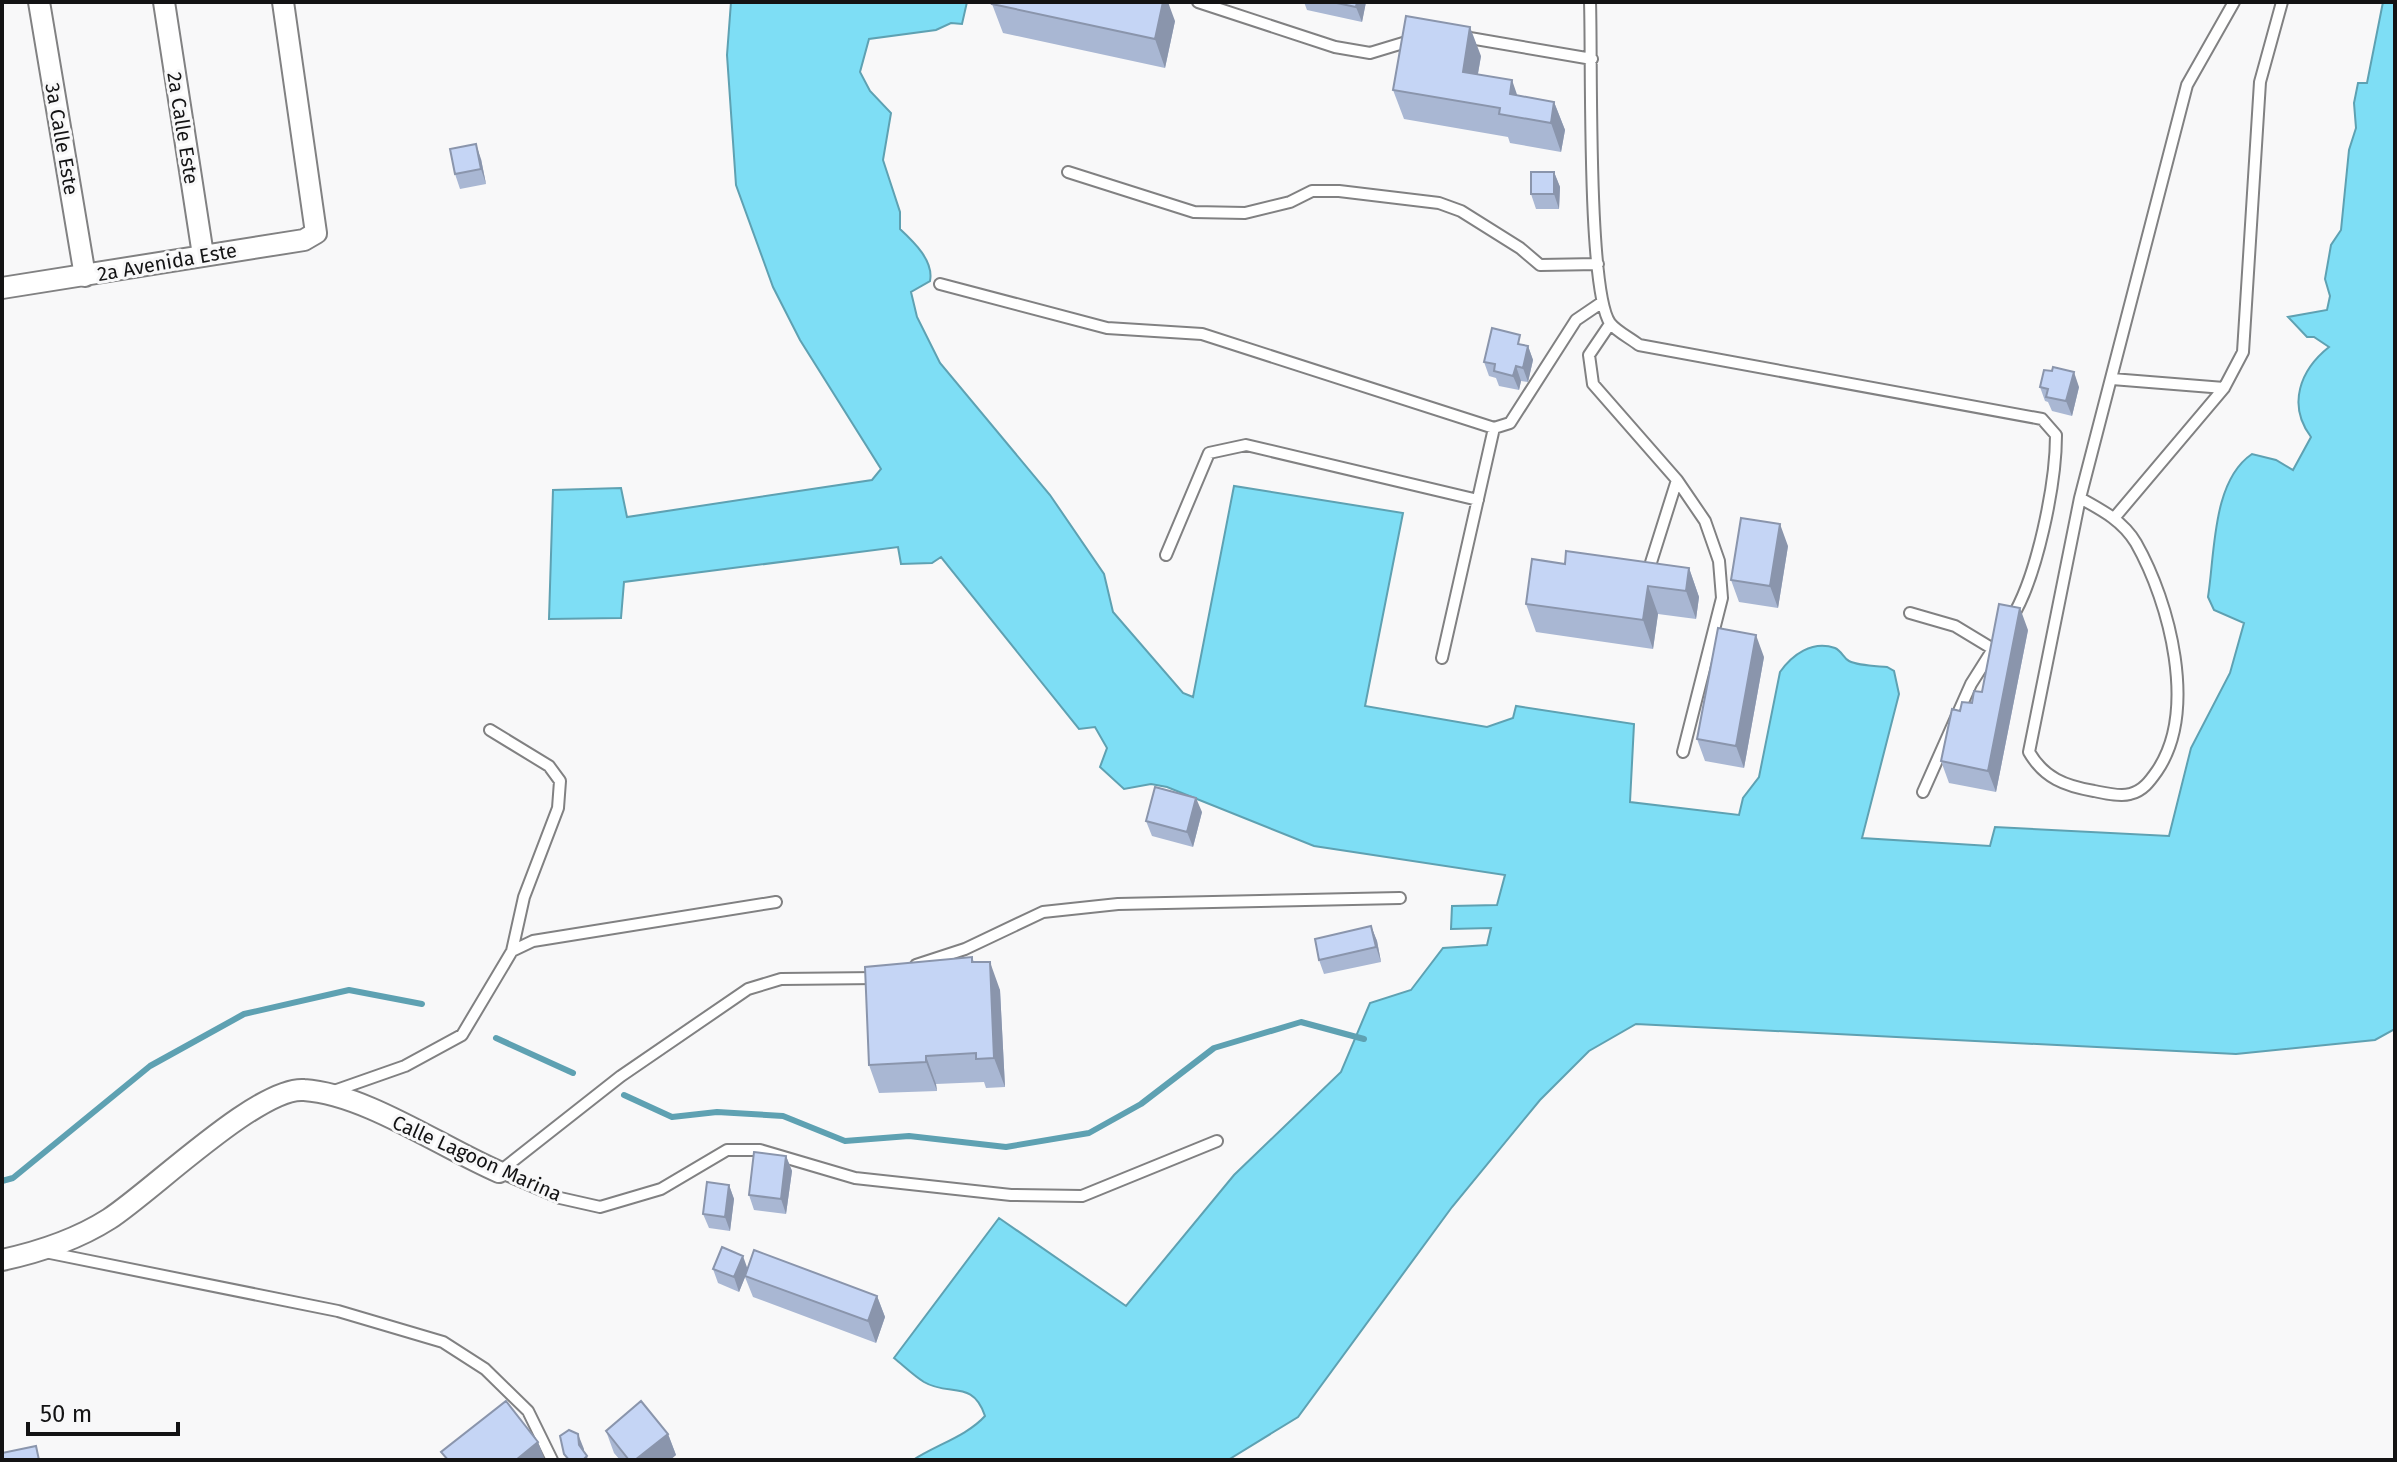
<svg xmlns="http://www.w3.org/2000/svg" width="2397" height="1462" viewBox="0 0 2397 1462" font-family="'Fira Sans',sans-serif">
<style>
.water{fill:#7edef5;stroke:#5ea1b2;stroke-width:2}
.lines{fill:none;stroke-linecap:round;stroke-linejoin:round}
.stream{stroke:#5ea1b2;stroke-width:6}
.service-casing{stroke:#818182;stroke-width:14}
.minor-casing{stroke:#818182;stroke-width:24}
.service{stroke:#fff;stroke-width:10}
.minor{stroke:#fff;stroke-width:20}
.wall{fill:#a9b7d3}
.shaded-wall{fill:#8a95ac}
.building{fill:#c5d5f5;stroke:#8a95ac;stroke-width:2}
.labels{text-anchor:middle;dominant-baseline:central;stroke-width:6;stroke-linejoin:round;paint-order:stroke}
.street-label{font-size:20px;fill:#131314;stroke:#f8f8f9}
</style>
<rect width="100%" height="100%" fill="#f8f8f9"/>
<path class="water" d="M731,2H967L962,24L951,23L936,30L869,39L860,72L870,91L891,113L883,160L900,212V229C914,242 934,261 930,281L911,292L917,317L940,363L1050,495L1104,574L1113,612L1183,693L1193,697L1234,486L1403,513L1365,706L1487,727L1513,718L1516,706L1634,724L1630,802L1739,815L1743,798L1759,777L1780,672C1792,655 1812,640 1835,648C1842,651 1843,658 1849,661C1859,666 1877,666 1887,667L1894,671L1899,694L1862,838L1990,846L1995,827L2169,836L2191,748L2230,673L2244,623L2214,610L2208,597C2215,553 2212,481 2252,454L2276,460L2293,470L2311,437C2287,405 2300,370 2329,347L2314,337H2307L2288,317L2327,310L2330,296L2325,279L2331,245L2341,230L2349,150L2356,128L2354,103L2358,83H2367L2383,2H2395V1029L2375,1040L2236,1054L1636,1024L1589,1051L1540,1100L1452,1207L1298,1417L1228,1460H913C936,1445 967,1436 985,1416C973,1379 949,1397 924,1382C913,1375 904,1366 894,1358L999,1218L1126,1306L1234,1175L1341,1072L1370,1003L1411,990L1443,948L1487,945L1491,928L1451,929L1452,906L1497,905L1505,875L1314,846L1167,787L1151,784L1124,789L1100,767L1107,748L1095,727L1079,729L941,557L932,563L901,564L898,547L624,582L621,618L549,619L553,490L621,488L627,517L872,480L881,469L800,340L773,287L736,185L727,55Z"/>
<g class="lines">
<path class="stream" d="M496,1038L573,1073
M624,1095L672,1117L717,1112L783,1116L845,1141L909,1136L1006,1147L1089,1133L1141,1104L1214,1048L1301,1022L1364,1039
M2,1181L13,1178L150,1066L244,1014L349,990L422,1004"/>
<defs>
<path id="service" d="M1198,2L1335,47L1370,53L1413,40
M1590,2C1592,56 1587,290 1610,323C1616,331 1630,338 1639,345L2042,419L2056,435C2056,484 2037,578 2011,619
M1464,37L1592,59
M1068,172L1194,212L1245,213L1290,202L1312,191H1339L1439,203L1461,211L1520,248L1540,265L1598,264
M940,284L1107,328L1202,334L1494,428L1510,423L1576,320L1601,303
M1610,324L1589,355L1593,384L1677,480L1705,521L1719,561L1722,598L1683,752
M2112,379L2224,388
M2080,498C2102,510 2123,521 2136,543C2170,603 2198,711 2157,771C2150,781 2143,791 2130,794C2120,797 2104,793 2094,791C2065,786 2044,778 2029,752L2080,498L2187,85L2234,2
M2115,517L2224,388L2243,352L2260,82L2282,2
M1166,555L1209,453L1246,445L1478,500
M1648,572L1677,480
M1910,613L1955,626L1993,649
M1442,658L1494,428
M490,730L549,766L560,781L558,808L524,897L512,951
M1923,792L1971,684L1995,646
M916,965L965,949L1043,912L1118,904L1400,898
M878,978L781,979L748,989L621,1076L499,1172L560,1198L600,1207L661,1189L727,1150H760L855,1178L1011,1195L1082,1196L1217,1141
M331,1092L405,1066L462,1035L512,951L533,941L776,902
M45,1252L338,1311L443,1342L485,1369L528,1411L552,1460"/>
<path id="minor" d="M39,2L85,276
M164,2L203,255
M2,288L304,240L316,233L283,2
M2,1260C39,1252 76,1240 109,1219C151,1192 259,1086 304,1090C365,1094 441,1147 499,1172"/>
</defs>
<use href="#service" class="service-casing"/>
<use href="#minor" class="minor-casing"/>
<use href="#service" class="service"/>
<use href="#minor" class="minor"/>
</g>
<path class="wall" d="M1304,2H1366L1362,22L1307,10Z
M992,4L1175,21L1165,68L1003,33Z
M1481,56L1478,74L1517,95L1554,102L1565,130L1561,152L1510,143L1508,137L1404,119L1393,90Z
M481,159L486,184L460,189L455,174Z
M1554,172L1560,187L1559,209H1536L1531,194Z
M1523,345L1528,346L1533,360L1528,382L1521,381L1519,390L1499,386L1496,378L1489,376L1484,362Z
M2040,387H2079L2072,416L2052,411L2048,402L2045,401Z
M1788,546L1778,608L1739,602L1731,580Z
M1689,568L1699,597L1696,619L1658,614L1653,649L1536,632L1526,604Z
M2028,630L1996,792L1949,783L1941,761L1960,711L1972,703L1982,692Z
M1764,657L1744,768L1705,761L1697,739Z
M1202,812L1193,847L1152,836L1146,821Z
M1371,926L1377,941L1381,962L1324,974L1319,960Z
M972,957L974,962L1000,990L1005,1087L986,1088L984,1082L936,1084L937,1091L879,1093L869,1065Z
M786,1156L792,1171L786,1214L754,1210L749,1195Z
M729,1185L734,1199L730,1231L709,1228L703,1214Z
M747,1268L877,1296L885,1317L876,1343L753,1297L745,1277L739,1292L718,1283L713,1269Z
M606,1431L668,1434L676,1455L670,1460H620L614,1453Z"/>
<path class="shaded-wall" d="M1163,2H1168L1175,21L1165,68L1155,39Z
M1357,2H1366L1362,22L1356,7Z
M1470,27L1481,56L1473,101L1463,72Z
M1512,80L1522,109L1510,94Z
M1554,102L1565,130L1561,152L1551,123Z
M476,144L481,159L486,184L481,169Z
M1554,172L1560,187L1559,209L1554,194Z
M1528,346L1533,360L1528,382L1523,368Z
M1516,366L1521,381L1519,390L1513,376Z
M2074,372L2079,387L2072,416L2066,401Z
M1780,524L1788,546L1778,608L1770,586Z
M1689,568L1699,597L1696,619L1686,591Z
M1648,586L1658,614L1653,649L1643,620Z
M2020,608L2028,630L1996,792L1988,771Z
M1756,635L1764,657L1744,768L1736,746Z
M1196,798L1202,812L1193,847L1187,832Z
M1371,926L1377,941L1381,962L1376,947Z
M990,962L1000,990L1005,1087L994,1058Z
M926,1056L936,1084L937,1091L926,1062Z
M786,1156L792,1171L786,1214L781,1199Z
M729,1185L734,1199L730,1231L725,1217Z
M743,1256L748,1270L739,1292L734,1277Z
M877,1296L885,1317L876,1343L868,1321Z
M578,1434L584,1449V1459L587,1456L588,1460H583L579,1445Z
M668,1434L676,1455L670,1460H635Z
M538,1442L545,1460H516Z"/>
<path class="building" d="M993,2H1163L1155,39L992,4Z
M1332,2H1357L1356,7Z
M1406,16L1470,27L1463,72L1512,80L1510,94L1554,102L1551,123L1499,114L1500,108L1393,90Z
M476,144L481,169L455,174L450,149Z
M1531,172H1554V194H1531Z
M1492,328L1520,335L1518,344L1528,346L1523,368L1516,366L1513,376L1494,371L1495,364L1484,362Z
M2053,367L2074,372L2066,401L2046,397L2048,389L2040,387L2044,370L2052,371Z
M1741,518L1780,524L1770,586L1731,580Z
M1566,551L1689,568L1686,591L1648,586L1643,620L1526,604L1532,559L1565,564Z
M1999,604L2020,608L1988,771L1941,761L1952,709L1960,711L1962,702L1972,703L1974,691L1982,692Z
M1718,628L1756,635L1736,746L1697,739Z
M1155,787L1196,798L1187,832L1146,821Z
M1371,926L1376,947L1319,960L1315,939Z
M972,957V962H990L994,1058L976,1059V1053L926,1056V1062L869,1065L865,967Z
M754,1152L786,1156L781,1199L749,1195Z
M707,1182L729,1185L725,1217L703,1214Z
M722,1247L743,1256L734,1277L713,1269Z
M754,1250L877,1296L868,1321L745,1276Z
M506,1401L538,1442L516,1460H448L441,1452Z
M641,1401L668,1434L635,1460H629L606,1431Z
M569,1430L578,1434L579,1445L587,1456L583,1460H569L564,1454L560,1436Z
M36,1446L39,1460H2V1453Z"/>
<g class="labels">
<g class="street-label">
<text transform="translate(183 128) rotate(81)">2a Calle Este</text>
<text transform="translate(62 139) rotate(80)">3a Calle Este</text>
<text transform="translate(167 262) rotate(-10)">2a Avenida Este</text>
<text transform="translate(477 1158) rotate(24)">Calle Lagoon Marina</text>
</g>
</g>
<rect width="2397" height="1462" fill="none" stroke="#131314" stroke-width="8"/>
<path d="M28 1422v12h150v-12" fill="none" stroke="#131314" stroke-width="4"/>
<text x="40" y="1422" font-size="24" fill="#131314" stroke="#f8f8f9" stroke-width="6" paint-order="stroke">50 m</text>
</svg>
